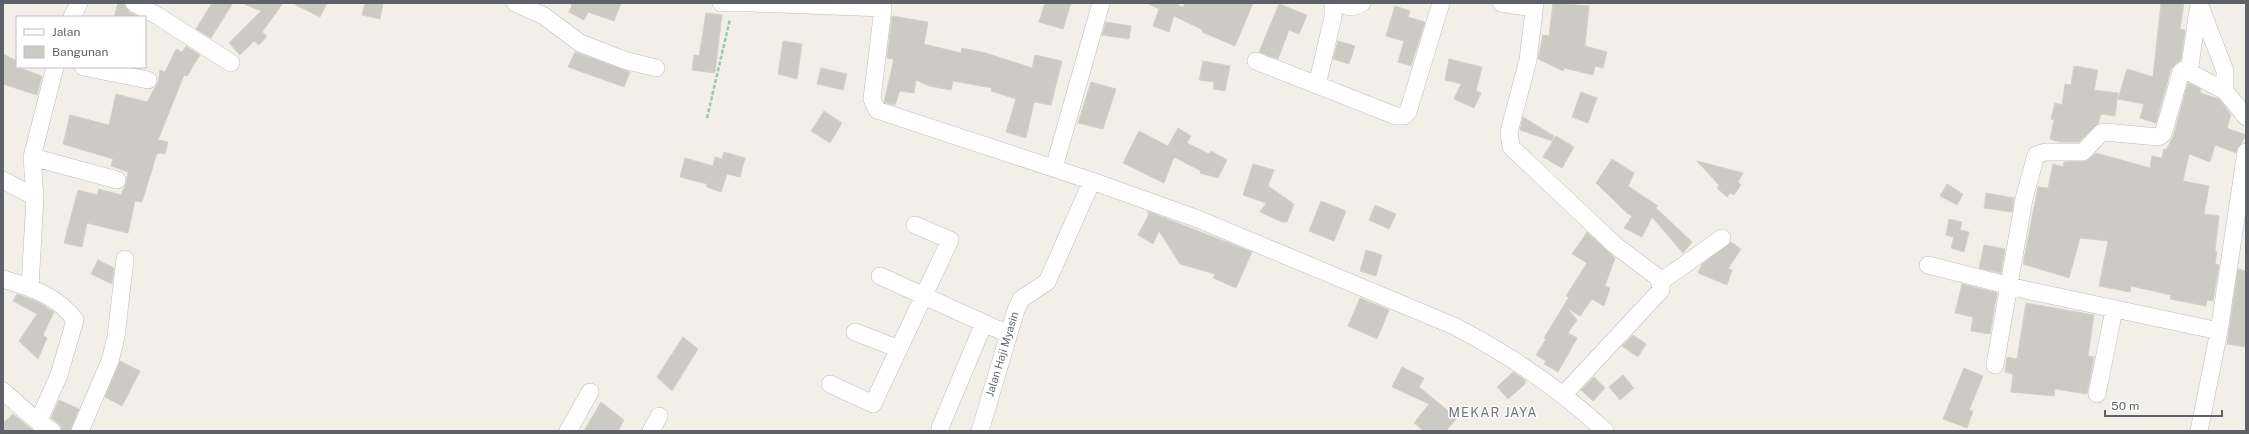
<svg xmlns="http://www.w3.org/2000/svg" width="2249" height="434" viewBox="0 0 2249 434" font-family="'Public Sans',sans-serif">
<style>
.building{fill:#cccac4;stroke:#d7d1c5}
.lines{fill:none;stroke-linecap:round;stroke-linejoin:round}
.street-casing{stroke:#b9bcc1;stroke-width:18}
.path{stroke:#99c9a8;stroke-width:2.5;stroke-dasharray:4 2;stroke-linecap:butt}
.street{stroke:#fff;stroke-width:17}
.labels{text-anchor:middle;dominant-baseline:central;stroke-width:3;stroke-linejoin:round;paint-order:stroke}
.street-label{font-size:11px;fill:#5e6268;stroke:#fff}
.quarter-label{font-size:13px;letter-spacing:1px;fill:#6f747a;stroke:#fff}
</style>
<rect width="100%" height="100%" fill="#f1efe7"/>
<path class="building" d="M118,3L124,4L129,12L139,17H114Z
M212,3H233L211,38L196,29Z
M242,3H283L262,32L267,36L259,45L254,41L240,55L229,43L261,11Z
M292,3H327L320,17Z
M365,3H383L380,19L362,15Z
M569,3H621L614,21L588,12L584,20L569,12L572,6Z
M1045,3H1071L1063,29L1039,22Z
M1147,3H1179L1178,5L1183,7L1185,3H1253L1235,46L1202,32L1203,30L1174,16L1169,32L1153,26L1159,9Z
M1553,3L1589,6L1585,46L1607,52L1603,68L1595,66L1593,75L1564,68L1563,71L1538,59L1543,35L1549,36Z
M2161,3H2184L2180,29L2185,30L2181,60L2171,69L2156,123L2140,118L2144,104L2118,99L2127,69L2153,77Z
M1279,4L1307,15L1299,34L1289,30L1278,59L1259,52Z
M1395,6L1410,11L1408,17L1425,22L1411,66L1398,62L1404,41L1386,36Z
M706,13L722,15L715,73L692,70L694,55L699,56Z
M892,16L928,22L924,44L961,53L962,48L986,53L1032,68L1035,55L1062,61L1051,105L1034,102L1026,138L1006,132L1016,99L991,91L992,88L953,81L951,90L929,86L916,80L914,93L900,91L895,105L884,102L894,59L887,58Z
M1106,22L1131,26L1129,39L1102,35Z
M783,41L802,44L797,79L778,74Z
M1338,41L1355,46L1349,64L1333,59Z
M186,46L200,55L187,76L184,75L158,140L168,142L165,154L157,153L142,202L135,201L128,233L87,223L82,247L64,243L78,190L97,195L99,189L121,195L126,183L128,172L111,166L113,159L63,144L70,115L109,125L116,94L147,102L158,82L160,70L165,72L176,49L182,52Z
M575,52L630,72L624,87L568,67Z
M3,54L17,61V67L42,76L37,95L3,84Z
M1449,59L1482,67L1476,91L1481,93L1474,108L1454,99L1461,84L1445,80Z
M1203,61L1230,66L1225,91L1213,89L1214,82L1199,80Z
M2074,66L2098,70L2094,90L2118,93L2115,116L2101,114L2098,124L2079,142H2060L2050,139L2054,120L2051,119L2055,103L2062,105L2065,84L2071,85Z
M821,68L847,74L843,90L817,84Z
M1091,82L1116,89L1103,129L1078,123Z
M2188,83L2201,89L2200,93L2219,99L2231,115L2227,128L2246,135L2236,153L2215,145L2210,162L2189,154L2183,181L2209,186L2204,214L2219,216L2215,251L2217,252L2215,264L2219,265L2213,301L2207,300L2206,306L2170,299L2171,295L2131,286L2130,292L2099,286L2108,241L2080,238L2069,278L2023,264L2038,187L2048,188L2053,164L2063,167L2064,162L2087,161L2096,153L2150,168L2152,156L2162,158L2164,149L2166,150L2173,137Z
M1581,92L1597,98L1588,123L1572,117Z
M824,111L842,123L830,143L811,131Z
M1523,117L1554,136L1552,141L1520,130Z
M1178,128L1191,136L1187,143L1209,154L1211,151L1227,160L1218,178L1200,173L1201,171L1174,157L1164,183L1123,163L1139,131L1168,146Z
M1556,136L1574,147L1562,168L1543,157Z
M724,152L745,158L740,177L727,174L721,192L707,187V184L680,177L685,158L713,166L715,157L722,159Z
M1612,159L1634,173L1628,186L1658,206L1656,208L1692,242L1683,253L1652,217L1642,237L1624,228L1632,216L1627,213L1596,183Z
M1697,161L1743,173L1738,182L1741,185L1734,195L1730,193L1727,197L1717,188L1719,185Z
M1253,164L1274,170L1268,186L1294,204L1287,222H1282L1260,212L1266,203L1243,195Z
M1947,184L1963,194L1957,205L1940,196Z
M1986,193L2014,198L2012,212L1984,208Z
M1321,201L1346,211L1334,241L1309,231Z
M1375,205L1396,214L1389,229L1369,220Z
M1147,211L1252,252L1236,288L1213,278L1215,274L1180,264L1159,231L1153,244L1138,235L1149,214Z
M1949,219L1962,222L1960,230L1969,232L1964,252L1951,248L1954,237L1946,235Z
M1587,232L1615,258L1605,286L1610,288L1604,306L1592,299L1580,316L1567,308L1577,320L1568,333L1577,338L1558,372L1544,364L1546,361L1536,355L1546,339L1544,338L1569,297L1566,296L1587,263L1572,254Z
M1731,242L1741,249L1728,269L1732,270L1727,285L1698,273L1702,264Z
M1984,245L2005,249L2001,273L1979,268Z
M1366,250L1382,255L1376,276L1360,271Z
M98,260L114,268L112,284L91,274Z
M2238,269L2246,271V347L2227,344Z
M1962,284L1997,293L1990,334L1971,331L1973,317L1955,313Z
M17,294L38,302L54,312L43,335L47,338L38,359L19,341L37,314L13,301Z
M1360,298L1389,310L1377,339L1348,326Z
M2026,303L2094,315L2088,356L2094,357L2087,394L2055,389L2054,396L2011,392L2013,374L2005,372L2007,357L2017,359Z
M1633,335L1646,344L1638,357L1622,346Z
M683,337L698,349L672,391L657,377Z
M120,361L140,371L122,406L105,397Z
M1402,367L1424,378L1419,387L1457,418L1446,431H1424L1414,423L1429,404L1392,387Z
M1964,368L1983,376L1969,410L1973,411L1967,428L1943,419Z
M1513,372L1525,380V384L1508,399L1497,387Z
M1623,375L1634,388L1620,400L1609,387Z
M1594,377L1605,388L1593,401L1581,390Z
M59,400L79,409L70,431H62L61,426L51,418Z
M601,402L624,420L618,431H584Z
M13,414L31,429L34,431H3V423Z"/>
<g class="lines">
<defs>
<path id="street" d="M134,3L158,16L231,63
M515,3L544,16L580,43L624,60L656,68
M721,3H745
M753,3L883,8L872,99L877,110L1092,181L1198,219L1454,326C1510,355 1559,388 1605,431
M1501,3L1534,8
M1535,3L1528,60L1509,132L1511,147L1615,245L1656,276L1660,282L1661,290L1564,394
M2199,3L2189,72L2225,91L2246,117
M1334,4L1352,7L1362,3
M2200,6L2225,71V91
M72,17L79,3
M1256,61L1396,116H1404L1408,112L1441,3
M83,67L148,80
M1317,85L1333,17V3
M32,157L117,180
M1054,168L1101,3
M3,180L35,197
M1928,265L2026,290L2219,331
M880,276L1008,334
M3,279C30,287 58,296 75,320L59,375L38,422L52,431
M1660,282L1722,238
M30,287L35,197L32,157L55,67
M855,332L899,349
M1995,365L2024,199L2036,155L2045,152H2083L2101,133L2105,132L2158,137L2163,134L2181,72L2183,70L2189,72
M830,384L873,404L950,240L915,225
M3,391L38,422
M2097,394L2114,310
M940,428L984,323
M80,431L110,361L116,337L125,259
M568,431L590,392
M651,431L659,416
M980,431L1016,310L1021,299L1047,282L1092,181
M2199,431L2219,331L2246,152"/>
</defs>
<use href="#street" class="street-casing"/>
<path class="path" d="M707,118L730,19"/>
<use href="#street" class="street"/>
</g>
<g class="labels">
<g class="street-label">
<text transform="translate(1002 354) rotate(-73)">Jalan Haji Myasin</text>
</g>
<g class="quarter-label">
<text x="1493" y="412">MEKAR JAYA</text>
</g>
</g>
<rect width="2249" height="434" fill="none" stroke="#5e6268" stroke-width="8"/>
<rect x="16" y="16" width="130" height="52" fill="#ffffff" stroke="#bfc0c3"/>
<rect x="24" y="29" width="20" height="6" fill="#ffffff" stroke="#bfc0c3"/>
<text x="52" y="36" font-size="12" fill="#5e6268">Jalan</text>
<rect x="24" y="46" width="20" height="12" fill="#cccac4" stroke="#bfc0c3"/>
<text x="52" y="56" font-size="12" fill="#5e6268">Bangunan</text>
<path d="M2105 410v6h117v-6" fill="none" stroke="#5e6268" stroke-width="2"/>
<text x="2111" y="410" font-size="12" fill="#5e6268" stroke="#ffffff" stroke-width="3" paint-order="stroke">50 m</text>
</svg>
